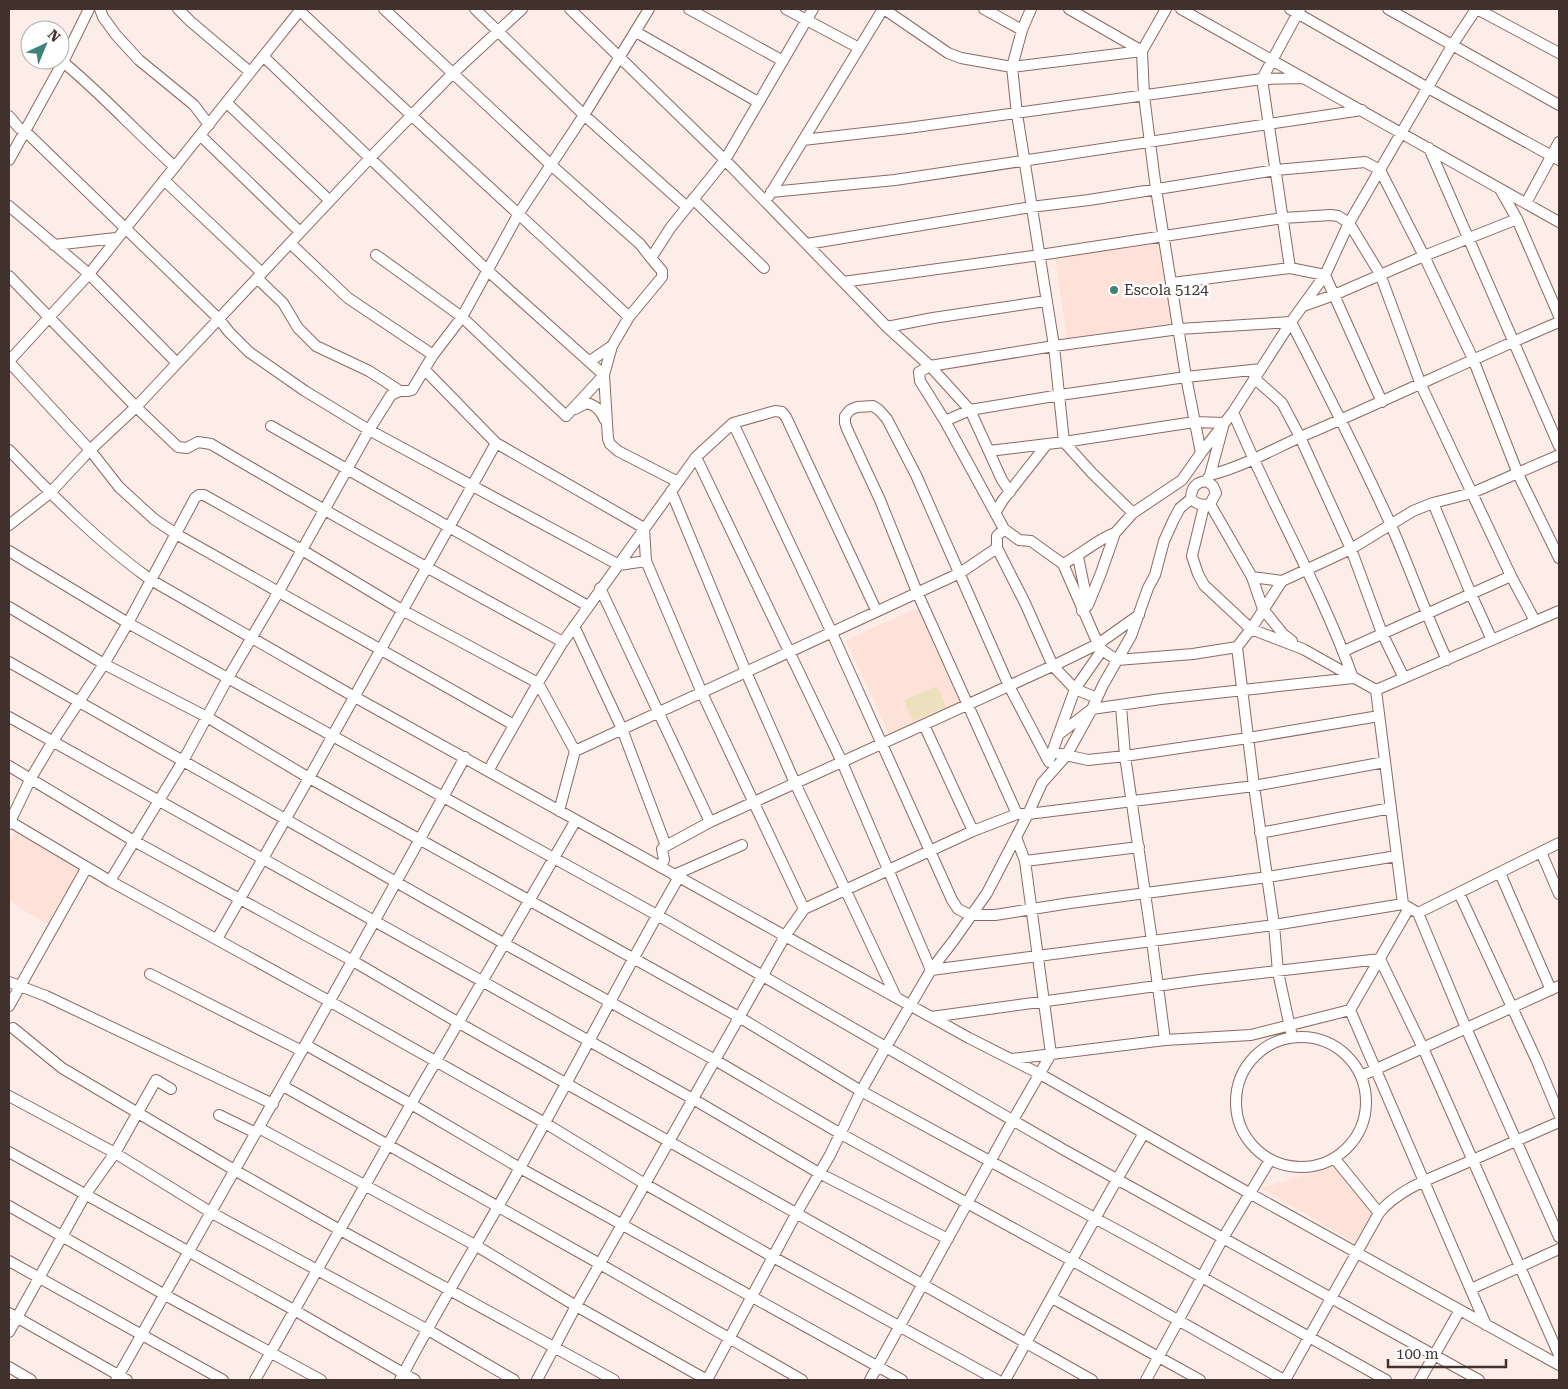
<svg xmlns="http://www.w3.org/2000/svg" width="1568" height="1389" viewBox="0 0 1568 1389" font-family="'Roboto Serif',serif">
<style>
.built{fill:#fee1d9}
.green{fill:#ece1bc}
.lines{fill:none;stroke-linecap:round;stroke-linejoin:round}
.minor-casing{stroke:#8c6960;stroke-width:12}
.minor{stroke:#fff;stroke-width:10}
.poi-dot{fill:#3e8379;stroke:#fefefe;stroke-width:2}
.labels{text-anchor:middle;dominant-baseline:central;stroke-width:5;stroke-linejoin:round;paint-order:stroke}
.poi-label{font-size:15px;fill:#41322e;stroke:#fefefe;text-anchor:start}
</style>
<rect width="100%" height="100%" fill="#fdede8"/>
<path class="built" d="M1161,242L1173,323L1067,338L1055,258Z
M920,607L964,702L890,736L846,640Z
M16,830L84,870L52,927L9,901V843Z
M1346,1163L1377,1206L1355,1243L1261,1188Z"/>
<path class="green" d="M937,686L946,707L913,721L904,700Z"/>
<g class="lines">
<defs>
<path id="minor" d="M100,9L103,17L116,35L139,60L194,105L209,125
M178,9L190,21L250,72
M384,9L550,164L640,244L651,258
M475,9L584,115L687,207
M570,9L725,160L887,327L930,366L970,410L1002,480L1010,492
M689,9L783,61
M786,9L859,48
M884,9L948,53L961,58L1012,67L1142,51
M984,9L1022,30
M1031,9L1022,30L1012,67L1017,114L1054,346L1064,442L1092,473L1133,513
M1069,9L1142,51
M1166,9L1142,51L1144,96L1156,189L1186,377L1201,453
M1181,9L1559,222
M1290,9L1428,88L1559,160
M1388,9L1559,105
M1477,9L1559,53
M300,11C408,114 520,214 629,317
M636,32L758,102
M264,57L487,270L604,375L566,416
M63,62C103,95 137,133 175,167
M227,103L329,200
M9,116L19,128L25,131L219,319L229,332L249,352L305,391L369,430L619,565L646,561
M201,136L300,232
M803,140L908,128L1262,79L1304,78
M1429,148L1559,446
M9,160L63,62L89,9
M164,180L262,273
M1500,189L1517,219L1559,316
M771,192L895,180L1362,110
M769,196L883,9
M693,199L764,268
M1526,203L1559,142
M9,206L89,274L177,363
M290,243L348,298L433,355
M807,244L1031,207L1089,200L1276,170L1365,162L1380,170L1424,256L1473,359L1518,474L1559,558
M54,245L116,238
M376,255L462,317L566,416
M1290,268L1262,79L1300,9
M9,276L136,407L178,447L187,448L198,442L211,444C327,513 445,578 563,642
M257,278L283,303L298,328L316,346L369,371L400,391
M843,282L1040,255L1283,218L1331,215L1338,216L1349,223L1380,274L1421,385L1511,576L1535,621
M1172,283L1290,268L1325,275L1382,402
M1303,306L1334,295L1424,256L1517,219
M887,327L933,318L1046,301
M9,361L89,274L301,9
M590,361L612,346
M9,362L90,450L119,487L154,519L176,534L514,725
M1254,378L1282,403L1300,437L1351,549L1382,633L1404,678
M575,409L587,403C597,406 601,411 605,420
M945,421L970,410L1060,395L1186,377L1261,369
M733,423L832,633L952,900L958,909L970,915H995L1070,903L1268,877L1397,856
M271,426L588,606
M496,443L644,528L646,561L702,693L804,909L785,936L576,1306L537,1380
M9,450C53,496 98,542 151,580L353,696L576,820L969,1038L1040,1074L1249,1193L1559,1365
M989,451L1064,442L1194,422L1224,423
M696,457L842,762L931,970L1274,925L1403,904
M1210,475C1245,466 1273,449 1305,435C1390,399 1474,358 1559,322
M1207,480L1210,475L1223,427
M678,482L618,451L610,444L608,439L604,375L612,346L629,317L662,277V271L651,258L671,227L725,160L813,9
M671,491L746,672L795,783L896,997
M1433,503L1471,594L1492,640
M1210,504L1252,577L1263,609L1283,634L1292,641
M1204,506L1192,556L1198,574L1204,585L1251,629L1303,649L1376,690
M995,513L1003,500L1047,444
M9,525L50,493L90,450L136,407L370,158L452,74L522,9
M1004,529L945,421L920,381L919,372L930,366L1054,346L1179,329L1291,322C1325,388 1359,455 1390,523C1410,568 1426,615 1447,660
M997,548L1025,603L1053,666L1075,689L1097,698
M9,551L128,623L657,915L1066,1151L1479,1380
M1078,557L1088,605
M1063,564C1081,555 1096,540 1115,533
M1252,577L1282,581L1351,549L1413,511L1433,503L1472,493L1559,455
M600,588L710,822
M9,607L104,664L207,717L309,778L739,1017L861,1091L1148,1247L1386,1380
M1082,611L1088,605L1101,573L1115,533L1133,513L1182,480L1201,453L1233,412L1291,322L1325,275L1349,223L1453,44L1476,9
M574,626L622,729L666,846
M1237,647L1254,786L1274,925L1278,972L1291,1032
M1344,651L1511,576
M9,662L505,944L715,1060L841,1134L1073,1261L1284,1380
M1376,690L1403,904L1418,913L1559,843
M1376,690L1559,611
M1121,706L1125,756L1152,941L1165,1040
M9,717L693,1099L819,1173L948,1239
M924,725L973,831
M1058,735L1092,709L1161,699L1353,678C1320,586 1270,502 1233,412
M1052,752L1088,760L1125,756L1248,738L1379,716
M1050,758L1075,689L1102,650
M1049,762L1009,686L916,475L887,419L879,410L873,406L857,407L850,410L845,416V423L847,429L880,500L917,592L1017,814H1028L1254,786L1385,762
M9,766L134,841L353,961L459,1023L1092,1380
M488,771L538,683L563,642L696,457L733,423L775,411L782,412L786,417L876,610
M559,811L575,751L960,573L997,548V536L1004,529L1019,540L1031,541L1063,564L1098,644L1102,650L1117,660L1193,654L1237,647L1251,629L1282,581
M9,821L110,881L329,1001L545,1123L645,1184L773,1257L997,1380
M9,824L31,778L53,741L104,664L128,623L195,498L199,495H204L302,550L402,610L538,683L575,751
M1260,833L1391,808
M1016,837L1025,861L1139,847
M1541,852L1559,894
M660,867L664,860L662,849L664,847L710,822L1059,663L1098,644L1139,615
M1500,873L1551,990
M674,875L742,845
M110,881L183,761L228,678L279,591L369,430L391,395L400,391H408L412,390L433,355L462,317L519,213L584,115L649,9
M1459,893L1536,1059L1559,1114
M804,909L973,831L1017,814
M1418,913L1466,1028L1559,1237
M217,939L309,778L496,443L425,370
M150,974L302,1051
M9,982L46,996L273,1104
M9,1006L87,867
M1350,1010L1486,1325
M931,1017L1200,980L1380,959L1423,1048L1559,1355
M13,1028L62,1068L236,1171L340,1230L614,1380
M1236 1102a65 65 0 1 1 130 0a65 65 0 1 1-130 0Z
M306,1045L411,1104L520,1168L902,1380
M1012,1059L1165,1040L1251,1035L1350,1010L1409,908
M1361,1076L1559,986
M283,1086L600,1264L802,1380
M9,1096L115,1153L212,1213L428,1330L514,1380
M219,1115L256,1133
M259,1128L475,1245L576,1306L707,1380
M9,1152L294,1310L415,1380
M1335,1159L1379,1213
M9,1206L165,1295L321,1380
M9,1261L223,1380
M1471,1289L1559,1249
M1052,1298L1200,1380
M9,1313L127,1380
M9,1332L85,1195L115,1153L156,1080L171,1089
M9,1367L31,1380
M116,1380C233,1173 351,966 465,757
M255,1380L411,1104L576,820
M400,1380C438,1307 481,1238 521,1166C575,1070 624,972 679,877
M707,1380L796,1214L830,1155L861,1091L886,1047L931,970L954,940L987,893L1028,814L1042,783L1066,756L1092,709L1103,685L1131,636L1148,588L1155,575L1164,541L1174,519L1180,508L1191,499C1191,487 1196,482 1207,481L1213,486L1216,493L1210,504C1201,506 1197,504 1191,499
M870,1380L1013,1120L1051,1054L1025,861
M1005,1380C1052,1298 1096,1214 1144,1133
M1146,1380L1223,1238L1270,1160
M1285,1380L1379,1213C1400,1187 1438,1176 1468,1162C1498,1149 1529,1135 1559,1122
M1420,1380L1460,1310"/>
</defs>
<use href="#minor" class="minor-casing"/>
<use href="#minor" class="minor"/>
</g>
<circle class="poi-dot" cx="1114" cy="290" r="5"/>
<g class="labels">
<g class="poi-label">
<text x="1124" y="290">Escola 5124</text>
</g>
</g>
<rect width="1568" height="1389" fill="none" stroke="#41322e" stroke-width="20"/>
<g transform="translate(45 45) rotate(44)"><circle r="24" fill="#fefefe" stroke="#b2acab"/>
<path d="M0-4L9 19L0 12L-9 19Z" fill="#3e8379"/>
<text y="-8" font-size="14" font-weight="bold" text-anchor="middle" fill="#41322e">N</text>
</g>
<path d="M1388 1359v8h118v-8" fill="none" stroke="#41322e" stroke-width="2.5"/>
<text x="1396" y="1359" font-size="15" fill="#41322e" stroke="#fefefe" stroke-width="4" paint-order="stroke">100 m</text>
</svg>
